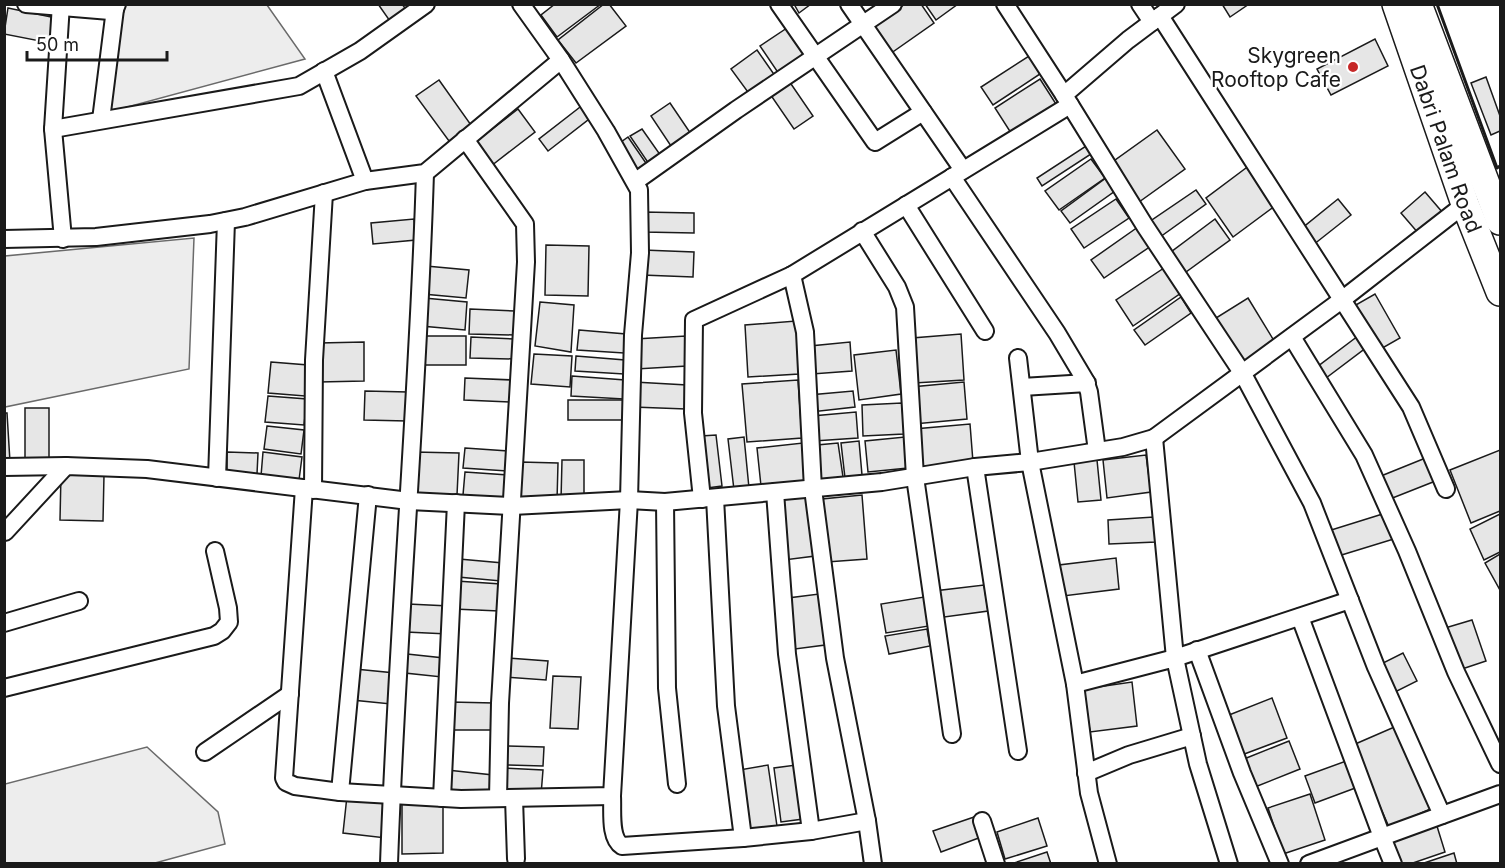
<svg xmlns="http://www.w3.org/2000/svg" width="1505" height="868" viewBox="0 0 1505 868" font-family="Inter,sans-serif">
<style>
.built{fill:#ededed;stroke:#6a6a6a;stroke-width:1.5}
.building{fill:#e6e6e6;stroke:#1a1a1a;stroke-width:1.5}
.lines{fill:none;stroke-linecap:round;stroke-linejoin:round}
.street-casing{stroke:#1a1a1a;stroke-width:20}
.primary-casing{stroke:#1a1a1a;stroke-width:30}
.street{stroke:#fff;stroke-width:16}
.primary{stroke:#fff;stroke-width:27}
.wall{stroke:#1a1a1a;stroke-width:3}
.poi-dot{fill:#c62828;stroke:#fff;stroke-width:2}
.labels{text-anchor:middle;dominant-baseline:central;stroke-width:4.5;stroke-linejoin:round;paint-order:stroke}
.poi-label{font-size:21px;fill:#1a1a1a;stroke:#fff;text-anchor:end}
.street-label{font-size:21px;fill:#1a1a1a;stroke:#fff}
</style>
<rect width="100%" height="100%" fill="#fff"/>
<g class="built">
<path d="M121 5H267L305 59 109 112Z"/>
<path d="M194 238 189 369 5 407V256Z"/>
<path d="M147 747 218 812 225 844 155 863H5V784Z"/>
</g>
<g class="building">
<path d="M378 4H402L408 12 392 24Z"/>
<path d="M555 4H601L557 37 541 15Z"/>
<path d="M604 4H609L626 26 576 63 558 40Z"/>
<path d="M794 4H811L799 13Z"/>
<path d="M905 4H921L934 23 887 56 869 30Z"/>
<path d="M925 4H958L936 20Z"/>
<path d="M1222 4H1249L1230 17Z"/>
<path d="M8 8 56 18 50 43 4 34Z"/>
<path d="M787 28 805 56 779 74 760 46Z"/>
<path d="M1375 39 1388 66 1331 95 1317 69Z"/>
<path d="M757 50 778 80 753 99 731 69Z"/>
<path d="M1029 56 1040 74 993 105 981 87Z"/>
<path d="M1486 77 1500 116V131L1491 135 1471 83Z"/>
<path d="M1040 79 1056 104 1011 133 995 108Z"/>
<path d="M439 80 471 125 449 141 416 96Z"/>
<path d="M789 81 813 116 794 129 770 94Z"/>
<path d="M670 103 691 134 671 146 651 116Z"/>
<path d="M584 104 593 116 548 151 539 139Z"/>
<path d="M518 109 535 132 491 166 474 143Z"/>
<path d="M642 129 661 156 649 164 630 136Z"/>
<path d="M1157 130 1185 169 1139 202 1111 163Z"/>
<path d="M628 137 648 166 637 174 617 145Z"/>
<path d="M1086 146 1091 154 1042 186 1037 178Z"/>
<path d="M1091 159 1105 178 1059 210 1045 191Z"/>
<path d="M1250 165 1279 203 1233 237 1206 198Z"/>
<path d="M1106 178 1115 191 1070 223 1061 211Z"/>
<path d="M1196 190 1206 204 1160 237 1149 222Z"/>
<path d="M1425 192 1443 213 1419 234 1401 213Z"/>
<path d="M1116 199 1129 218 1084 248 1071 229Z"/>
<path d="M1338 199 1351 215 1313 245 1301 229Z"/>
<path d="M643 212 694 213V233L643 232Z"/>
<path d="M414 219 416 240 373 244 371 223Z"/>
<path d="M1215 219 1230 240 1186 272 1171 252Z"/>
<path d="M1138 227 1151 246 1104 278 1091 260Z"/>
<path d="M546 245 589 246 588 296 545 295Z"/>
<path d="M643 250 694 252 693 277 642 275Z"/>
<path d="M426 266 469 270 466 298 423 294Z"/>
<path d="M1164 268 1181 293 1133 326 1116 300Z"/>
<path d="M1375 294 1400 338 1379 350 1354 306Z"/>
<path d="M1181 297 1191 313 1145 345 1134 330Z"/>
<path d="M424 298 467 302 465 330 421 326Z"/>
<path d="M1248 298 1276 344 1245 364 1216 318Z"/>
<path d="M540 302 574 305 571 352 535 346Z"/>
<path d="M470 309 515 311 514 335 469 334Z"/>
<path d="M796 321 799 374 748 377 745 325Z"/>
<path d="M579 330 626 334 624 353 577 350Z"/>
<path d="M961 334 964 380 914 383 912 338Z"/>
<rect x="420" y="336" width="46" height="29"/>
<path d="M686 336 687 366 636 369 635 339Z"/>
<path d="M1358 336 1367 347 1326 378 1317 367Z"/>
<path d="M471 337 515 339V359L470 358Z"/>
<path d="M364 342V381L319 382V343Z"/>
<path d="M850 342 852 371 812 374 810 346Z"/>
<path d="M896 350 901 394 859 400 854 355Z"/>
<path d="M534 354 572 356 570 387 531 384Z"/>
<path d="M576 356 625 360 624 374 575 371Z"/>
<path d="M271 362 308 365 305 396 268 393Z"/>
<path d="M572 376 625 380 624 399 571 396Z"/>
<path d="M465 378 513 380 512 402 464 400Z"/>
<path d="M798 380 802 438 747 442 742 384Z"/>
<path d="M634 382 687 385 686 409 633 407Z"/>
<path d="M964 382 967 419 914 424 911 387Z"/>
<path d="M365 391 408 392 407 421 364 420Z"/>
<path d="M853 391 855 407 811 412 809 395Z"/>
<path d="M268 396 307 399 304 425 265 422Z"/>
<rect x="568" y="400" width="57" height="20"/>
<path d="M902 403 904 434 863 436 862 405Z"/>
<rect x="25" y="408" width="24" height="53"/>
<path d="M856 412 858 438 814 441 812 416Z"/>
<path d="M4 413H7L10 462H4Z"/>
<path d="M970 424 973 462 917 467 914 429Z"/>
<path d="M267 426 304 430 301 454 264 449Z"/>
<path d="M716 435 722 486 707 488 701 436Z"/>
<path d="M744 437 749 488 734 490 728 439Z"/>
<path d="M905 437 908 468 868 472 865 441Z"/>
<path d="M859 441 862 475 845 478 841 443Z"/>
<path d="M803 443 807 481 761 486 757 448Z"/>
<path d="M838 443 843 477 821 480 817 445Z"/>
<path d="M465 448 508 451 507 471 463 468Z"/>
<path d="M1500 450V511L1471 523 1450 470Z"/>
<path d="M227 452 258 453 257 474 227 473Z"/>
<path d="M263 452 302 457 299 480 261 476Z"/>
<path d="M414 452 459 453 457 495 413 494Z"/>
<path d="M1146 455 1151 492 1107 498 1103 460Z"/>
<path d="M1428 457 1438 480 1390 499 1381 476Z"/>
<path d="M562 460H584V500H561Z"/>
<path d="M1097 460 1101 500 1078 502 1074 462Z"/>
<path d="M520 462 558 463 557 501 519 499Z"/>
<path d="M465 472 508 475 506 498 463 495Z"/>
<path d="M61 474 104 475 103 521 60 520Z"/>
<path d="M809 495 815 556 784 560 777 498Z"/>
<path d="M862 495 867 559 827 562 822 499Z"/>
<path d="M1389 512 1397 538 1335 557 1328 531Z"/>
<path d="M1500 514V552L1484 560 1470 529Z"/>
<path d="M1154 517 1156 542 1109 544 1108 520Z"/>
<path d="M1500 554V590L1485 563Z"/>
<path d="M1116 558 1119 589 1063 596 1059 565Z"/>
<path d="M459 559 503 563 501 581 458 577Z"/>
<path d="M456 581 501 584 499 611 454 609Z"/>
<path d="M984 585 988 611 937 618 934 591Z"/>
<path d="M819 594 825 645 795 649 788 598Z"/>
<path d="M924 597 929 626 886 633 881 604Z"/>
<path d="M408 604 449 606 448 634 406 632Z"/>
<path d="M1472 620 1486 661 1459 670 1445 628Z"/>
<path d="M927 629 930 646 889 654 885 636Z"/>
<path d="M1403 653 1417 681 1393 693 1379 665Z"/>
<path d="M407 654 444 658 442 677 405 673Z"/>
<path d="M507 658 548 661 546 680 506 677Z"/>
<path d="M355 669 395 673 391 704 352 700Z"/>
<path d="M553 676 581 677 578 729 550 728Z"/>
<path d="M1132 682 1137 726 1090 732 1084 689Z"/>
<path d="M1272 698 1287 738 1239 756 1224 717Z"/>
<path d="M450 702 494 703V730H449Z"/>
<path d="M1399 725 1435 807 1389 827 1353 745Z"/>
<path d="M1289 741 1300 769 1255 787 1244 759Z"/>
<path d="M507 746 544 747 543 766 506 765Z"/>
<path d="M1349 760 1358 787 1315 803 1305 776Z"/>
<path d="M768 765 777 826 748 830 739 770Z"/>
<path d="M796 765 803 819 781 822 774 768Z"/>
<path d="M504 768 543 770 541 795 502 792Z"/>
<path d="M447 770 493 775 491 793 445 789Z"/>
<path d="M1310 794 1325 840 1283 854 1268 808Z"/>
<path d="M347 796 390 800 386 838 343 833Z"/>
<path d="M402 801H443V853L402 854Z"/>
<path d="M977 816 984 836 941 852 933 831Z"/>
<path d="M1038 818 1047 846 1005 859 997 832Z"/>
<path d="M1436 823 1445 852 1410 864H1399L1391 838Z"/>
<path d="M1047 852 1051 864H1011Z"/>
<path d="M1454 853 1457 864H1421Z"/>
</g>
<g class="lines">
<g class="street-casing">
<g id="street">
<path d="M26 4 110 11 115 9 117 4"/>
<path d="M61 4 53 129 63 239"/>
<path d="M779 4 875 142 923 112"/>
<path d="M849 4 963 170"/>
<path d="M1005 4 1064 95 1145 226 1243 374 1312 503 1376 667 1442 815"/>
<path d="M1140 4 1152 22"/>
<path d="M1160 16 1411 407 1446 489"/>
<path d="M324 71 365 181"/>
<path d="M1064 95 1128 40 1176 4"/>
<path d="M101 120 115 9"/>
<path d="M53 129 299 86 360 51 426 4"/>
<path d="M465 139 525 224 526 262 500 703 498 798"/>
<path d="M952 177 1057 333 1085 380 1089 392 1097 451"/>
<path d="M636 181 736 110 893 4"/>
<path d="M906 205 985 331"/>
<path d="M862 231 897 287 905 307 915 477 952 734"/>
<path d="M4 239 96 237 210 224 245 217 365 181 425 173 561 60"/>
<path d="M1292 337 1364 455 1407 551 1456 672 1500 764"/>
<path d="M1018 358 1030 462 1075 684 1089 793 1108 864"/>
<path d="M1022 387 1087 383"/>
<path d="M1154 438 1175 658 1350 600"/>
<path d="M4 467 66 466 147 469 409 501 512 506 629 500 665 502 882 482 975 467 1030 462 1123 447 1154 438 1343 299 1465 204"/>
<path d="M975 467 1018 751"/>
<path d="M217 478 226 221"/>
<path d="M304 488 284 778 286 782 295 786 340 792 461 799 612 796 629 500 633 335 640 253 639 190 606 131 561 60 521 4"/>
<path d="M313 490 314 360 324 193"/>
<path d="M775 492 787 654 811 831"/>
<path d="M715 498 726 706 743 838"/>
<path d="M702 499 693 413 694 320 792 275 1070 105"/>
<path d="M665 502 667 688 677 784"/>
<path d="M5 532 66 466"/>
<path d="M1300 617 1382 837 1309 864"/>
<path d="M4 623 79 601"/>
<path d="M1197 650 1242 773 1280 864"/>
<path d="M1075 684 1175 658 1198 764 1229 864"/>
<path d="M4 688 214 636 222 631 229 622 228 608 215 551"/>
<path d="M205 752 290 694"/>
<path d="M1086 773 1129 755 1192 736"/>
<path d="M340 792 368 495"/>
<path d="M612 796C613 810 609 838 622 846L743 838 811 831 867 821 835 658 813 489 805 332 792 275"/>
<path d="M442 798 456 503"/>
<path d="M514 798 516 859"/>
<path d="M867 821 873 864"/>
<path d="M982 821 996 864"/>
<path d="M389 864C397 633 418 403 425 173"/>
<path d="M1393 864 1382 837 1500 794"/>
</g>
</g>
<g class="primary-casing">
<g id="primary">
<path id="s1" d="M1396 4 1465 204 1500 292"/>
<path d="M1418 4 1500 221"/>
</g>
</g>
<use href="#street" class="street"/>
<use href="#primary" class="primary"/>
<path class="wall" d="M1437 4 1497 168 1500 166"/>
</g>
<circle class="poi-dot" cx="1353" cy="67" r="6"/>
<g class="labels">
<g class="poi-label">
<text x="1341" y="55">Skygreen<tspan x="1341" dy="24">Rooftop Cafe</tspan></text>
</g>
<g class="street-label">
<text stroke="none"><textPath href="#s1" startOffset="153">Dabri Palam Road</textPath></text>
</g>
</g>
<rect width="1505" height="868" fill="none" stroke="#1a1a1a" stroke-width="12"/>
<path d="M27 51v9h140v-9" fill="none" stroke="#1a1a1a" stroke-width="3"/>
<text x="36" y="51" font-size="18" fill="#1a1a1a" stroke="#ffffff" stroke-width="4.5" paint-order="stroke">50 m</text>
</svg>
